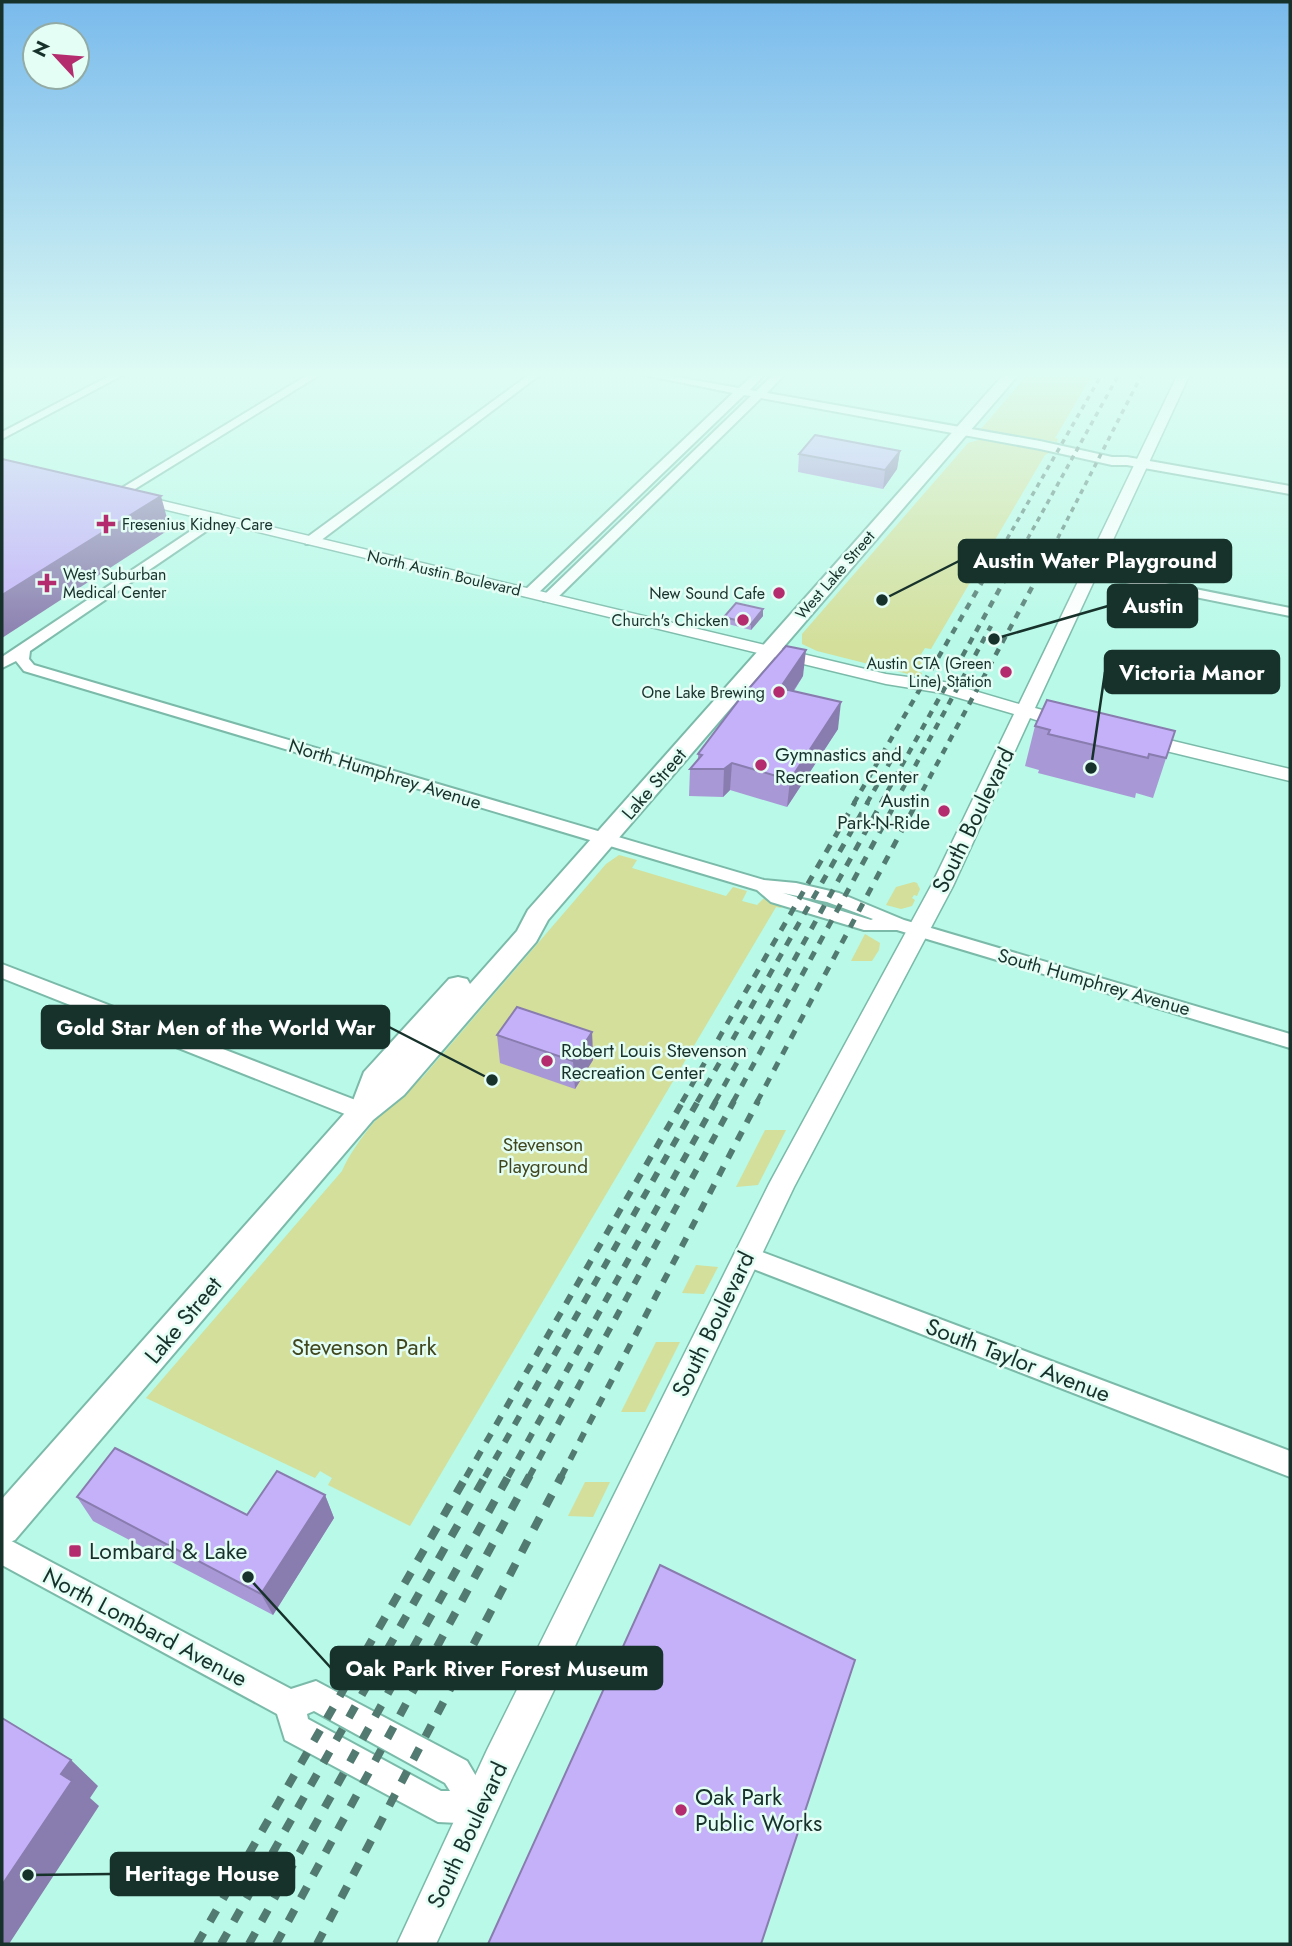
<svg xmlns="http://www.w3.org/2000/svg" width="1292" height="1946" viewBox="0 0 1292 1946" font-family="Jost,sans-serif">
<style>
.green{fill:#d3df9a}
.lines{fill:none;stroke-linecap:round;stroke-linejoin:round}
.minor-casing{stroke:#7bbaa9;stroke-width:4}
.tertiary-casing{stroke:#7bbaa9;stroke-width:3}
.secondary-casing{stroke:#7bbaa9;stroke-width:4}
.minor{fill:#fff;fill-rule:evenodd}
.tertiary{fill:#fff;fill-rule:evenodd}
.secondary{fill:#fff;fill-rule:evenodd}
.rail-far4{stroke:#527a70;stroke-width:3.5;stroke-dasharray:5 5;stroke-linecap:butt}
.rail-far3{stroke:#527a70;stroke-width:4.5;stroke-dasharray:7 7;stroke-linecap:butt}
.rail-far2{stroke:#527a70;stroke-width:5;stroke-dasharray:9 9;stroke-linecap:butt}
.rail-far1{stroke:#527a70;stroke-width:6;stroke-dasharray:10 10;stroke-linecap:butt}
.rail{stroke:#527a70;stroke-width:8;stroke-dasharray:13 13;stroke-linecap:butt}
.wall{fill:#a998d6}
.shaded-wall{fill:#897cae}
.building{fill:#c4b1f9;stroke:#897cae;stroke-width:2}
.poi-dot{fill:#b42c6e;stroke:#e4fdf5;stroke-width:2.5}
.labels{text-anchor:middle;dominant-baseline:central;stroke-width:5;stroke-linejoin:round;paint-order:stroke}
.far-poi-label{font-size:16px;fill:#17312b;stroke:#e4fdf5;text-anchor:end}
.far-street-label{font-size:16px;fill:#17312b;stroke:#e4fdf5}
.poi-label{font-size:19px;fill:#17312b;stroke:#e4fdf5;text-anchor:start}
.street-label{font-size:19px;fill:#17312b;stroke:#e4fdf5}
.park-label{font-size:19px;fill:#41471d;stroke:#e4fdf5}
.near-street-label{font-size:23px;fill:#17312b;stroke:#e4fdf5}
.near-park-label{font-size:23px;fill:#41471d;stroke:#e4fdf5}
.near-poi-label{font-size:23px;fill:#17312b;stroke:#e4fdf5;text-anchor:start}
.leader{fill:none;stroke:#17312b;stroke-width:2.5}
.callout-dot{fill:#17312b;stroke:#e4fdf5;stroke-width:2.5}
.callout{fill:#17312b;stroke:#17312b;stroke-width:2.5}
.callout-label{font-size:21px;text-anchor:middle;font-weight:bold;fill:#fff}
</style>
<rect width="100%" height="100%" fill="#b8f9e7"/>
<g class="green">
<path d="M1028 374H1093L1055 438 1058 439 1057 442 981 429Z"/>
<path d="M982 439 1051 452 1045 455 1039 465 931 649 925 648 918 659 923 661 917 671 922 673 920 677 817 651 802 644V634L962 450 968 443Z"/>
<path d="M619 855 637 860 632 868 726 896 733 887 747 891 742 901 757 905 765 897 784 903 781 908 776 907 410 1526 328 1485 332 1478 320 1471 315 1478 146 1398 342 1171C353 1144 396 1091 422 1078L606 864Z"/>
<path d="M914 882 917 883 920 889 917 896 914 895 912 898 915 900 912 906 901 909 886 905 896 887Z"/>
<path d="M865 934 880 943 879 950 872 961H851Z"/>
<path d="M765 1130H786L758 1185 736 1187Z"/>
<path d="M696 1265 718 1267 704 1294 682 1293Z"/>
<path d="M656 1342H680L645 1412H621Z"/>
<path d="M585 1482H610L593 1517 568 1516Z"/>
</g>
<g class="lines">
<g class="minor-casing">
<g id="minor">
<path d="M113 374H125L2 439V432Z"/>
<path d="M309 374H321L122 497 118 498 112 494Z"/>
<path d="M530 374H541L316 544H306V538Z"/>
<path d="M639 374H660L739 388 754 374H765L750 390 756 391 774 374H785L767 393 1040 441 1112 457H1127L1290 486V494L1127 465H1112L1040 449 761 398 554 601H544V595L751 396 744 395 535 596H525V590L733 393Z"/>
<path d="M216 514 221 515V521L30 651 29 659 34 665 764 880 796 883 839 893 904 920 1290 1034V1048L897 930H864L771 902 757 890 24 671 16 661 2 668V657ZM783 893 827 902 873 919 871 920Z"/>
<path d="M1091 568 1290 608V616L1086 575 1084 572Z"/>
<path d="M2 964 371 1106 374 1112 371 1118 363 1120 355 1118 2 978Z"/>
<path d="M746 1246 1290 1451V1477L738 1263 734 1256 738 1249Z"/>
<path d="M2 1536 291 1689 316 1681 467 1761 495 1808 490 1819 479 1824 438 1822 285 1740 277 1714 2 1565ZM314 1711 445 1783 450 1791H441L308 1719 307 1714Z"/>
</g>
</g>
<g class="tertiary-casing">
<g id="tertiary">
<path d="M1178 374H1190L1035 708 1046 711 1048 715 1039 721 1030 718 953 886 794 1187 513 1776 436 1944H397L487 1750 769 1184 931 886 1014 714 942 693 886 684 134 502 127 498 134 494 886 674 944 682 1019 704Z"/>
<path d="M1140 733 1290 769V781L1133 743 1131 739 1133 735Z"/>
</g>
</g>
<g class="secondary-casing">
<path id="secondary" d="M1004 374H1019L548 920 536 942 404 1095 373 1120 15 1540 2 1545V1499L351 1106 364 1072 449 979 458 977 467 979 470 984 517 931 528 910Z"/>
</g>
<use href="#minor" class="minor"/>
<use href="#tertiary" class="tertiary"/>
<use href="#secondary" class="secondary"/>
<g class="rail-far4">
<path d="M992 565 1102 374"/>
<path d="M1013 565 1119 374"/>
<path d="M1044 565 1142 374"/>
</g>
<g class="rail-far3">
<path d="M854 803 993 563"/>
<path d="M867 803 898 748"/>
<path d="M881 803 1014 563"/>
<path d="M895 803 991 626"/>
<path d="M916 803 1045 563"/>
</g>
<g class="rail-far2">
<path d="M682 1102 855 802"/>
<path d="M697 1102 868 802"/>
<path d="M715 1102 882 802"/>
<path d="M733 1102 896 802"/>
<path d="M757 1102 917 802"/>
</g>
<g class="rail-far1">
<path d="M466 1477 683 1101"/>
<path d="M485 1477 698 1101"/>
<path d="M508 1477 716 1101"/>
<path d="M529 1477 734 1101"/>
<path d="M561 1477 758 1101"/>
</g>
<g class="rail">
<path d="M197 1944 467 1475"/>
<path d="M221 1944 486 1475"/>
<path d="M249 1944 509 1475"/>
<path d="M276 1944 530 1475"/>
<path d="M317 1944 562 1475"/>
</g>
</g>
<g class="wall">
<path d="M1268 374H1290V377Z"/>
<path d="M900 451 897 469 883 489 798 472 799 454Z"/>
<path d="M763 616 751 630 724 623V617Z"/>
<path d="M803 676 794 691 838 729 787 807 730 790 723 797 689 796 690 769 698 760V754Z"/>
<path d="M1035 726 1175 731 1153 798 1136 793 1135 798 1038 773 1039 770 1025 766Z"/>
<path d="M592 1032 593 1060 575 1089 500 1063 497 1035Z"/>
<path d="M325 1495 334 1518 273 1615 93 1521 77 1497 247 1515Z"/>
</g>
<g class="shaded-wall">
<path d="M900 451 897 469 883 489 885 470Z"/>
<path d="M161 496 170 529 2 638V595Z"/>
<path d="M763 609V616L751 630V624Z"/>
<path d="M806 650 803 676 778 714 780 688Z"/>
<path d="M841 702 838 729 787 807 790 780Z"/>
<path d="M732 763 730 790 723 797 724 769Z"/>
<path d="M592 1032 593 1060 575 1089 573 1061Z"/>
<path d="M325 1495 334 1518 273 1615 261 1594Z"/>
<path d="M71 1760 98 1786 90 1798 99 1806 9 1944H2V1885L61 1774Z"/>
</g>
<g class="building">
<path d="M815 435 900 451 885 470 799 454Z"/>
<path d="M2 459 161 496 2 595Z"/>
<path d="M736 603 763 609 751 624 724 617Z"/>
<path d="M786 646 806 650 780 688 841 702 790 780 732 763 724 769H690L702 755 698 754 739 700Z"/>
<path d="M1047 700 1175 731 1166 758 1149 754 1148 758 1048 734 1050 730 1035 726Z"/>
<path d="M517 1007 592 1032 573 1061 497 1035Z"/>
<path d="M115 1448 247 1515 277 1471 325 1495 261 1594 77 1497Z"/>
<path d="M660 1565 855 1660 761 1944H488Z"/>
<path d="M2 1718 71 1760 61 1774 72 1781 2 1885Z"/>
</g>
<linearGradient id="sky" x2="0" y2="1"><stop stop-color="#79baec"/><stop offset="0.58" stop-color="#dffcf4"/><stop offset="1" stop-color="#dffcf4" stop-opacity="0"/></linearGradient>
<rect width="1292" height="646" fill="url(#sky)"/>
<g class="poi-dot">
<path d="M102.5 513.5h7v7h7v7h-7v7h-7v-7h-7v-7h7z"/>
<path d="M43.5 572.5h7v7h7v7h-7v7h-7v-7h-7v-7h7z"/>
<circle cx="779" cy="593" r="7"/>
<circle cx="743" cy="620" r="7"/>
<circle cx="1006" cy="672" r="7"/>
<circle cx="779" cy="692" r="7"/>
<circle cx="761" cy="765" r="7"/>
<circle cx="944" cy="811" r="7"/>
<circle cx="547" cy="1061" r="7"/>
<rect x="68" y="1544" width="14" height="14" rx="3.5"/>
<circle cx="681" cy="1810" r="7"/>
</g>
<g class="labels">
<g class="far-poi-label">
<text x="122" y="524" text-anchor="start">Fresenius Kidney Care</text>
<text x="63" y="574" text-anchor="start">West Suburban<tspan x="63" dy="18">Medical Center</tspan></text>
<text x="765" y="593">New Sound Cafe</text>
<text x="729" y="620">Church's Chicken</text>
<text x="992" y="663">Austin CTA (Green<tspan x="992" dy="18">Line) Station</tspan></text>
<text x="765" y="692">One Lake Brewing</text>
</g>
<g class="far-street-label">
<text transform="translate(444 573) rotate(13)">North Austin Boulevard</text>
<text transform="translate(835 575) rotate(-49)">West Lake Street</text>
</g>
<g class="poi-label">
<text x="775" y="754">Gymnastics and<tspan x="775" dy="22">Recreation Center</tspan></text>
<text x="930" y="800" text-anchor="end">Austin<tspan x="930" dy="22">Park-N-Ride</tspan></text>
<text x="561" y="1050">Robert Louis Stevenson<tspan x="561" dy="22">Recreation Center</tspan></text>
</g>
<g class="street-label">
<text transform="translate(385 774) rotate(17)">North Humphrey Avenue</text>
<text transform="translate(654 784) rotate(-49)">Lake Street</text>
<text transform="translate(1094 982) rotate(16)">South Humphrey Avenue</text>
</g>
<g class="park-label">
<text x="543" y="1144">Stevenson<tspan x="543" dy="22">Playground</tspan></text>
</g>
<g class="near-street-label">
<text transform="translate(973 820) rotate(-64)">South Boulevard</text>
<text transform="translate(183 1320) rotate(-50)">Lake Street</text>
<text transform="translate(713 1324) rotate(-64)">South Boulevard</text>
<text transform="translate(1018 1360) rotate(21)">South Taylor Avenue</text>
<text transform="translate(145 1627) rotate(28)">North Lombard Avenue</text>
<text transform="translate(467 1835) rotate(-65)">South Boulevard</text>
</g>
<g class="near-park-label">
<text x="364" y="1347">Stevenson Park</text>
</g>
<g class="near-poi-label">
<text x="89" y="1551">Lombard &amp; Lake</text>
<text x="695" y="1797">Oak Park<tspan x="695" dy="26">Public Works</tspan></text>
</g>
</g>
<path class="leader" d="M882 600L959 561M994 639L1108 606M1091 768L1105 672M492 1080L389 1027M248 1577L331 1668M28 1875L111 1874"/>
<g class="callout-dot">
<circle cx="882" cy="600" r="7"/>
<circle cx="994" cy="639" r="7"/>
<circle cx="1091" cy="768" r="7"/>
<circle cx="492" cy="1080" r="7"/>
<circle cx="248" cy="1577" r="7"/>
<circle cx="28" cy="1875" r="7"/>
</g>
<g class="callout">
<rect x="959" y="540" width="272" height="42" rx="7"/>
<rect x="1108" y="585" width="89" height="42" rx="7"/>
<rect x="1105" y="651" width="174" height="42" rx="7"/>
<rect x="42" y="1006" width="347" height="42" rx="7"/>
<rect x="331" y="1647" width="331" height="42" rx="7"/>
<rect x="111" y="1853" width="183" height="42" rx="7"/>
</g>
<g class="callout-label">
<text x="1095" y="568">Austin Water Playground</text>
<text x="1153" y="613">Austin</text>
<text x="1192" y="680">Victoria Manor</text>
<text x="216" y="1035">Gold Star Men of the World War</text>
<text x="497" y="1676">Oak Park River Forest Museum</text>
<text x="202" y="1881">Heritage House</text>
</g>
<rect width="1292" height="1946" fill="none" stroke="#17312b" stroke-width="7"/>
<g transform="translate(56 56) rotate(296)"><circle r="33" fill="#e4fdf5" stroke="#92aba4" stroke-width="2"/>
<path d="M0-5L12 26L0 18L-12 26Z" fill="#b42c6e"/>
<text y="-10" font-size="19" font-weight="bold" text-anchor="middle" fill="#17312b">N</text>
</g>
</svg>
